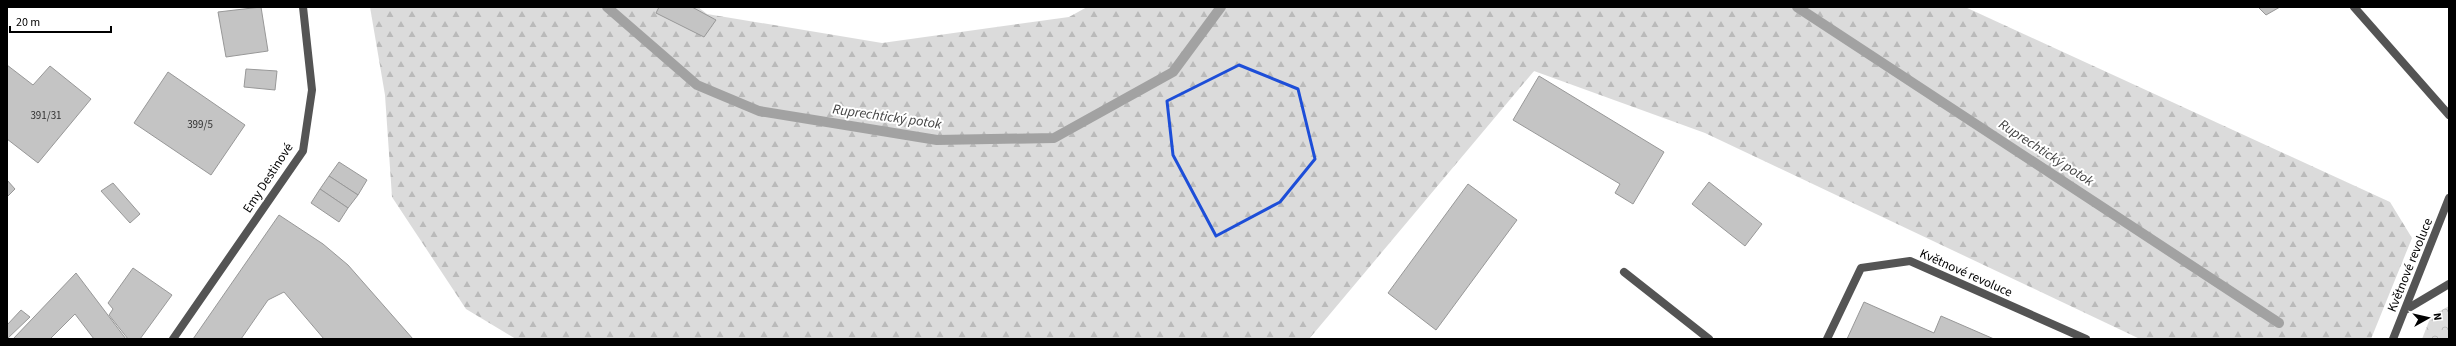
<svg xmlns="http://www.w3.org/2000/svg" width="2456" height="346" viewBox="0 0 2456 346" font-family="'Source Sans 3',sans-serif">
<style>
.forest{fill:url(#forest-firs)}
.park{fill:url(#park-crowns)}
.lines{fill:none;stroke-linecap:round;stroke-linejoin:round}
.stream{stroke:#a2a2a2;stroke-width:10}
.building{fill:#c4c4c4;stroke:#989898}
.lane{stroke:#545454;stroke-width:8}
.street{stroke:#545454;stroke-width:8}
.marked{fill:none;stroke:#1d4ed8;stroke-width:3;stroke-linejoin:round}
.labels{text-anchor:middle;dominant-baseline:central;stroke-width:4;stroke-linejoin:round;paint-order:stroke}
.number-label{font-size:11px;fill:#313131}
.street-label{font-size:13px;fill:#000;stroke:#fff}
.water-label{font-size:14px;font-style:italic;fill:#434343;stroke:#fff}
</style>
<defs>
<pattern id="forest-firs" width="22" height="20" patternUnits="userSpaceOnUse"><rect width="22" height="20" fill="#dbdbdb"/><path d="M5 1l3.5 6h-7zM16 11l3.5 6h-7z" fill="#bababa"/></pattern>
<pattern id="park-crowns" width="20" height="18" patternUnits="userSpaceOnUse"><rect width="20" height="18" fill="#dbdbdb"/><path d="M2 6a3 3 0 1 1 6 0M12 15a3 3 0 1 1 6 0" fill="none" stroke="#bababa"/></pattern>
</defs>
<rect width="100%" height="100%" fill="#fff"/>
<path class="forest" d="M370 7H698L707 14 882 43 1069 17 1087 7H1965L2390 202 2412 238 2371 339H2140L1705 133 1534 71 1309 339H516L466 309 392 197 385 95Z"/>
<path class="park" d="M2449 306V339H2422L2431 316Z"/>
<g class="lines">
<g class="stream">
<path d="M607 7 697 85 759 111 937 140 1054 138 1173 72 1221 7"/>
<path d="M1797 7 2279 323"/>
</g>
</g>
<g class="building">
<path d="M261 7 268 51 226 57 218 12Z"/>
<path d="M659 7H692L716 20 704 37 656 13Z"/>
<path d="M2258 7H2280L2266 15Z"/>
<path d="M7 65 33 85 50 66 91 99 38 163 7 139Z"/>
<path d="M246 69 277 71 275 90 244 87Z"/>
<path d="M168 72 245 125 211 175 134 123Z"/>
<path d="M1539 76 1664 152 1633 204 1615 193 1620 184 1513 120Z"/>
<path d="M339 162 367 180 358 195 329 176Z"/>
<path d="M329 176 358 195 348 208 320 189Z"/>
<path d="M7 180 15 189 7 197Z"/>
<path d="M1709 182 1762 224 1745 246 1692 204Z"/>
<path d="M113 183 140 214 130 223 101 191Z"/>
<path d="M1468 184 1517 220 1436 330 1388 293Z"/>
<path d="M320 189 348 208 339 222 311 203Z"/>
<path d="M279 215 323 244 348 265 413 339H324L284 292 268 300 241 339H193Z"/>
<path d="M133 268 172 295 140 339H128L109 315 113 309 108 303Z"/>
<path d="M76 273 126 339H94L75 314 50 339H13Z"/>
<path d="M1864 302 1934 333 1941 316 1994 339H1847Z"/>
<path d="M21 310 30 317 7 339V325Z"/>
</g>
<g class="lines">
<path class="lane" d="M1624 272 1709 339"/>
<g class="street">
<path d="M2354 7 2449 115"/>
<path d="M2407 309 2449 284"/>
<path d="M173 339 303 151 312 90 303 7"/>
<path d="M1827 339 1861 268 1910 261 2086 339"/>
<path d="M2393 339 2449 198"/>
</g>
</g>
<path class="marked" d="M1239 65 1298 89 1315 159 1280 202 1216 236 1173 155 1167 101Z"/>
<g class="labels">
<g class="number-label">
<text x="46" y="115">391/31</text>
<text x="200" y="124">399/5</text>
</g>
<g class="street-label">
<text transform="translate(268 178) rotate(-57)">Emy Destinové</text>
<text transform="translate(2410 265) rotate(-68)">Květnové revoluce</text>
<text transform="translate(1966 273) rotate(24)">Květnové revoluce</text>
</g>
<g class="water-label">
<text transform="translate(887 117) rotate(8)">Ruprechtický potok</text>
<text transform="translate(2046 153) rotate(33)">Ruprechtický potok</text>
</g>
</g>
<rect width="2456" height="346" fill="none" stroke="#000000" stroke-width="16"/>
<g transform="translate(2428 318) rotate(82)" stroke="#ffffff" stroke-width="3" paint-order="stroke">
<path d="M0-3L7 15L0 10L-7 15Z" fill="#000000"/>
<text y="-6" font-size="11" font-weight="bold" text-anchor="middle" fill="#000000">N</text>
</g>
<path d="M10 26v6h101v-6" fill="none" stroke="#000000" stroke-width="2"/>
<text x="16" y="26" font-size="12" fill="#000000" stroke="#ffffff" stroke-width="3" paint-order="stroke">20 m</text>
</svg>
